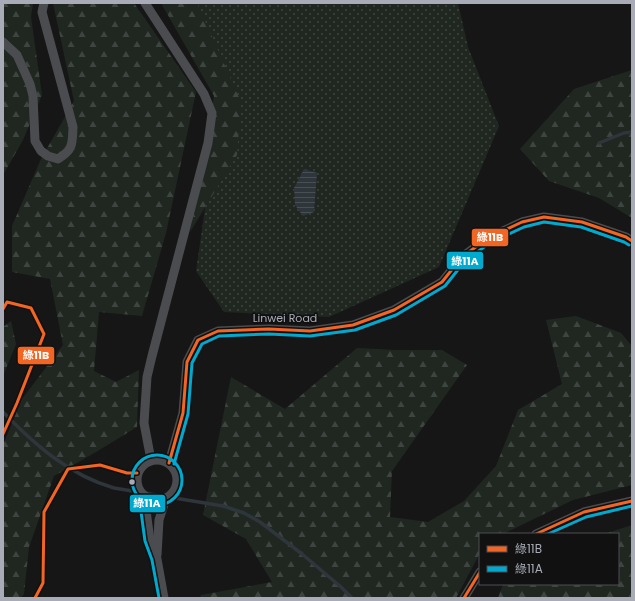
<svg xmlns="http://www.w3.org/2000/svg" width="635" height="601" viewBox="0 0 635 601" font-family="Poppins,'Noto Sans TC',sans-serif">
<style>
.grass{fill:url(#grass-dots)}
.forest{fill:url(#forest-firs)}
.water{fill:url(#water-rules)}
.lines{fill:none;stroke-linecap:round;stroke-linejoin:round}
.stream{stroke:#2e353b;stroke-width:3.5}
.street{stroke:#4b4c4f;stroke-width:9}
.bus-1-casing{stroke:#111112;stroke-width:6}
.bus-2-casing{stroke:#111112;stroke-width:6}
.bus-1{stroke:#f26522;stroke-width:3}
.bus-2{stroke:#00a9ce;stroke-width:3}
.bus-dot{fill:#a9acb6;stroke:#111112;stroke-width:1.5}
.labels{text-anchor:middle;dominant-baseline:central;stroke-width:3.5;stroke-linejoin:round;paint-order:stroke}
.street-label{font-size:11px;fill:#a9acb6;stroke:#111112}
.line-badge{stroke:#111112;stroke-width:1.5}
.badge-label{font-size:11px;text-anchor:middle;font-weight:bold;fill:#fff}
</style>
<defs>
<pattern id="grass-dots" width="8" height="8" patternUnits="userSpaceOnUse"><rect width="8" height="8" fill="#202721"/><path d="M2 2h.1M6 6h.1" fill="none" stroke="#3e443f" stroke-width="1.8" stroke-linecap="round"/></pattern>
<pattern id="forest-firs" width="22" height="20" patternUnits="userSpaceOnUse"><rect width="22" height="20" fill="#202721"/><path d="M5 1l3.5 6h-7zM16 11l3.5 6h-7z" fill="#3e443f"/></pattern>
<pattern id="water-rules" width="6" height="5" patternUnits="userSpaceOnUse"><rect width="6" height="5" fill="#2e353b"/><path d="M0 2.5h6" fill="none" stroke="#495055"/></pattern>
</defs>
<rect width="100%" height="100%" fill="#161617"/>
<path class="grass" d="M172 3H458L468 47 499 126 439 267 329 317 224 312 196 271 222 91Z"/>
<g class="forest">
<path d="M3 3H33L31 17 42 95 23 140 3 175Z"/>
<path d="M53 3H134L196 92 166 233 142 316 99 312 94 371 116 382 139 370 137 427 96 452 54 476 29 547 24 594 21 598H3V445L22 399 63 345 50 279 12 272V226L41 159 74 101Z"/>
<path d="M161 3H197L241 102 237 155 190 232 214 96Z"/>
<path d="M632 70V218L599 198 549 181 520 149 574 89Z"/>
<path d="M576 316 621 333 632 346V485L573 500 503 534H480V553L456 598H200L201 595 272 582 246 539 203 515 231 377 285 409 357 348 396 350H442L467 365 392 471 390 517 428 522 464 501 496 466 518 410 562 384 546 320Z"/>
<path d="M11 321 16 344 3 376V327Z"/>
<path d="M632 525V598H498L503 584H618V534H604Z"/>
</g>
<path class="water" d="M304 169 317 173 314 212 303 216 295 205 294 188Z"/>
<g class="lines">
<g class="stream">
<path d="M599 143 624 133 632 132"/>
<path d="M3 412C35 445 69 475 114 488L223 506 244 513 260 522 302 554 341 587 352 598"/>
</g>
<g class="street">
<path d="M145 3 204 94 212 113 208 143 152 356 147 377 144 423 151 460"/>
<path d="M3 42 17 55 30 84 33 96 35 141 41 151 48 156 58 159C74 149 72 144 73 127L42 12 44 3"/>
<circle cx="157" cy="480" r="20"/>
<path d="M169 463 183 413 187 362 198 340 218 331 269 329 310 331 353 325 394 310 442 282 462 257 488 238 522 222 544 217 582 222 626 237 632 241"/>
<path d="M144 496 150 540 157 559 164 598"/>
<path d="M536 534 584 512 632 501"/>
<path d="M157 555 159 520 166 498"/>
<path d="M464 598 480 572"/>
</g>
<g class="bus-1-casing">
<g id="bus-1">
<path d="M3 309 7 302 31 308 44 334 17 403 3 434"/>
<path d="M169 463 183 413 187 362 198 340 218 331 269 329 310 331 353 325 394 310 442 282 462 257 488 238 522 222 544 217 582 222 626 237 632 241"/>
<path d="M536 534 584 512 632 501"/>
<path d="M35 598 43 583 44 512 68 469 100 465 127 473H137"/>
<path d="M464 598 480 572"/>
</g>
</g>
<g class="bus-2-casing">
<g id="bus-2">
<circle cx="157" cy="480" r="25"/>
<path d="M174 464 188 414 192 363 202 344 219 336 269 334 310 336 355 330 396 315 445 286 465 261 491 242 524 227 544 222 581 227 624 242 629 245"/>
<path d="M139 497 145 541 152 560 159 598"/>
<path d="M548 534 586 517 632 506"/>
</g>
</g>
<use href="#bus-1" class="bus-1"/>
<use href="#bus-2" class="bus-2"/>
</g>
<circle class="bus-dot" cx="132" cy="482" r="3.5"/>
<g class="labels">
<g class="street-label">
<text x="285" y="318">Linwei Road</text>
</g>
</g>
<g class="line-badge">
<rect x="471" y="228" width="38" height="19" rx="4" fill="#f26522"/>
<rect x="446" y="251" width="38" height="19" rx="4" fill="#00a9ce"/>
<rect x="17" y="346" width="38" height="19" rx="4" fill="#f26522"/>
<rect x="129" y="494" width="37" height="19" rx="4" fill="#00a9ce"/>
</g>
<g class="badge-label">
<text x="490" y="241">綠11B</text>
<text x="465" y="265">綠11A</text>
<text x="36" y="359">綠11B</text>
<text x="147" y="507">綠11A</text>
</g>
<rect width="635" height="601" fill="none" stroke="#a9acb6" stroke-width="8"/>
<rect x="479" y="533" width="140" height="52" fill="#111112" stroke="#4e4f54"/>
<rect x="487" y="546" width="20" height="6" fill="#f26522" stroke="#4e4f54"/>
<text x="515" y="553" font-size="12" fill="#a9acb6">綠11B</text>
<rect x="487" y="566" width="20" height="6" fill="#00a9ce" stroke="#4e4f54"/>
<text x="515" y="573" font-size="12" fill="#a9acb6">綠11A</text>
</svg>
